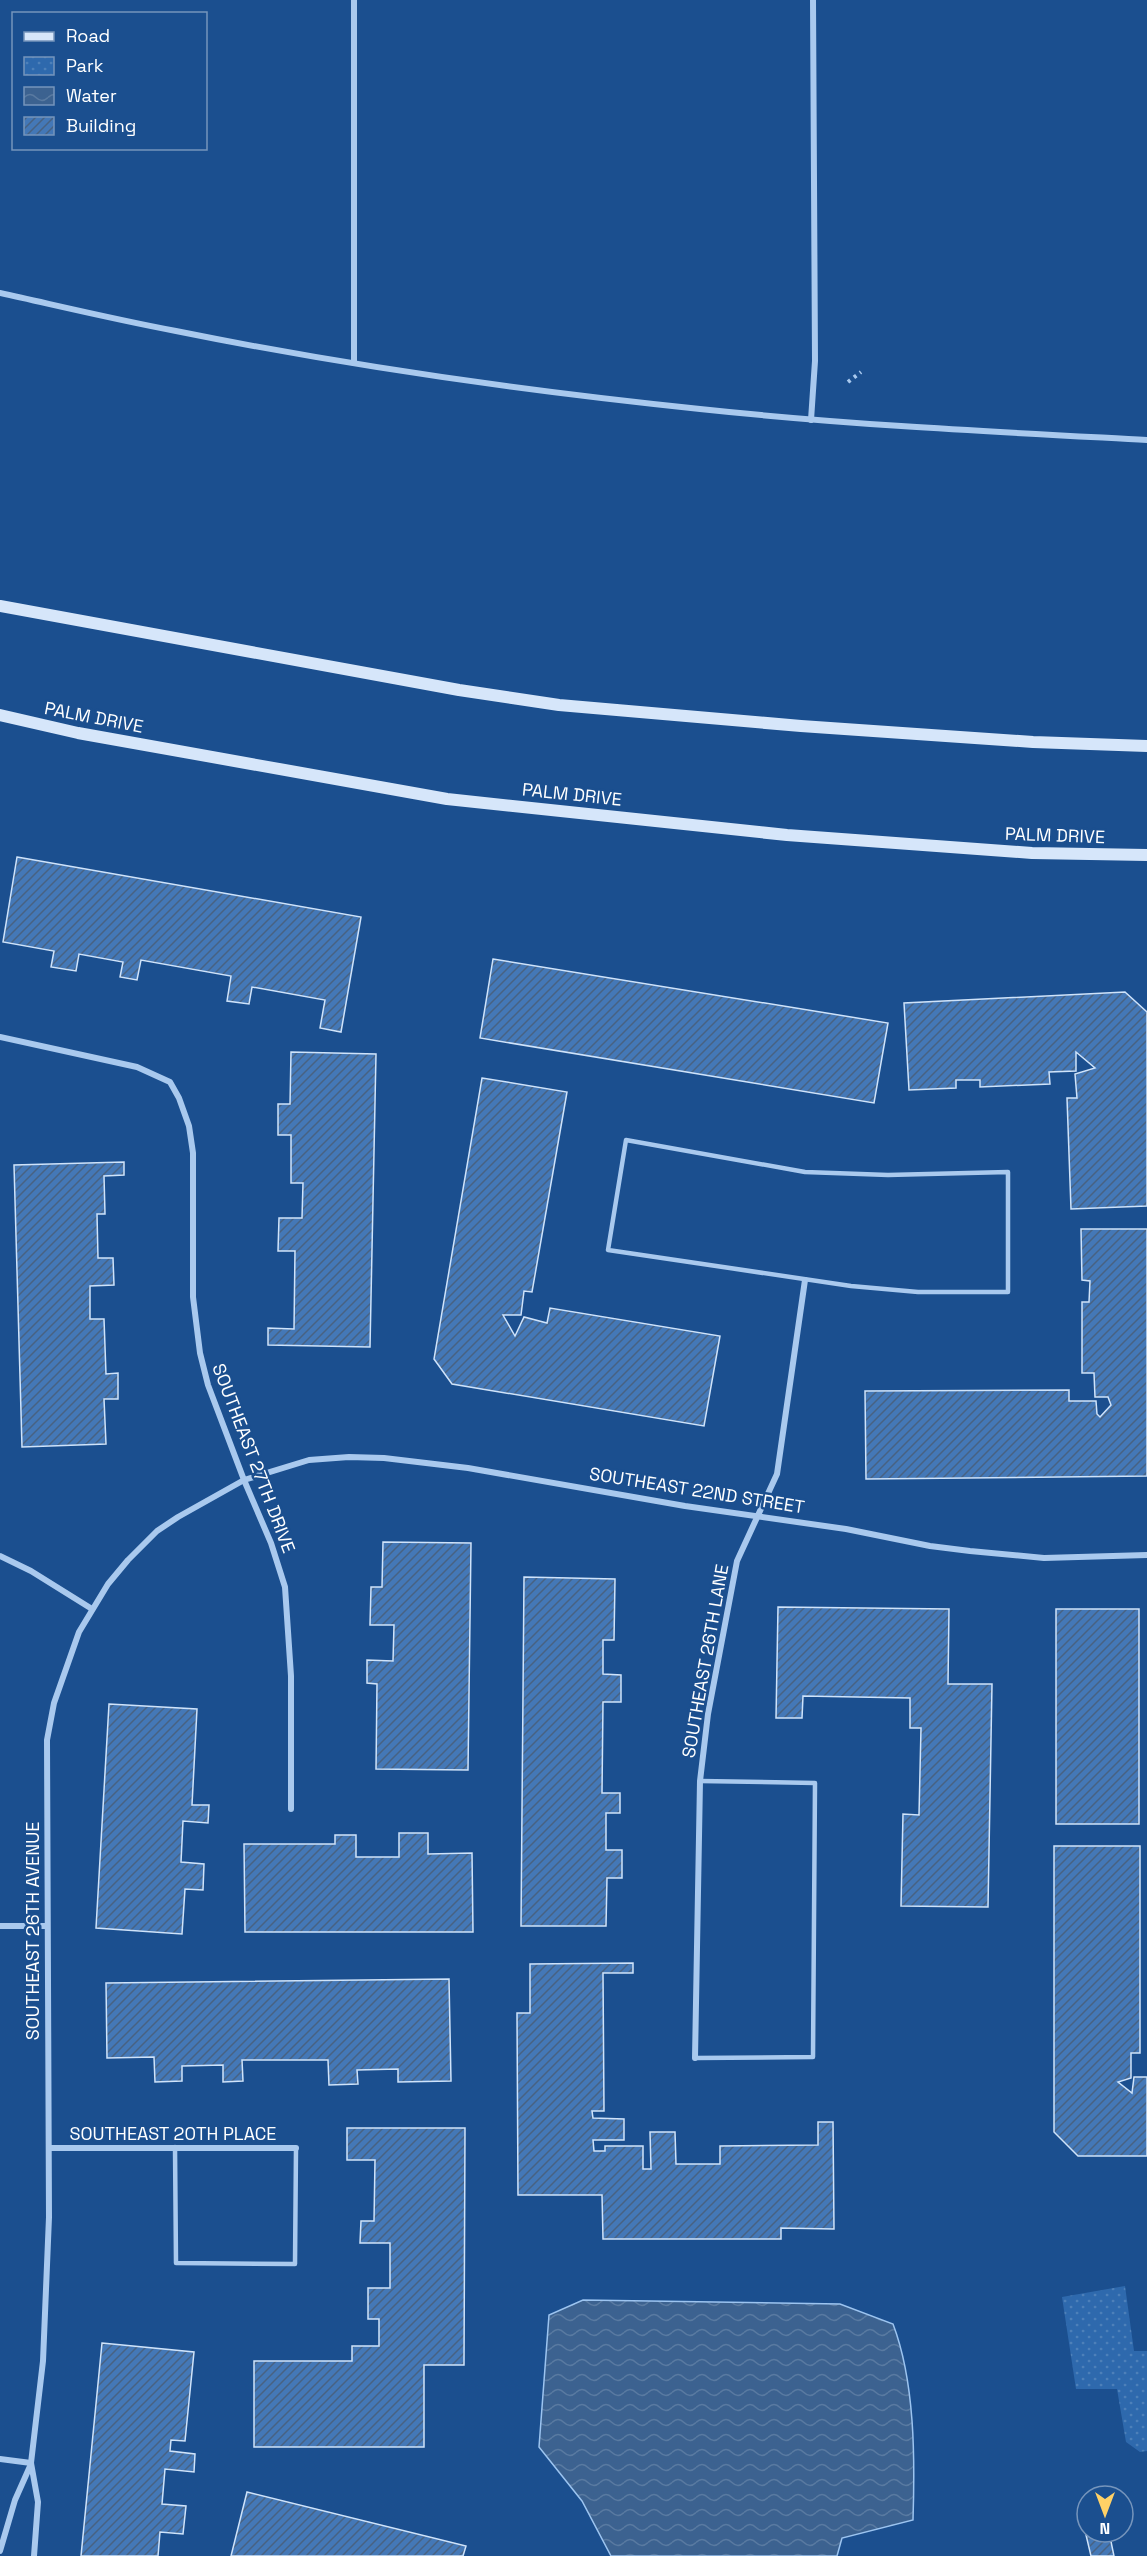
<svg xmlns="http://www.w3.org/2000/svg" width="1147" height="2556" viewBox="0 0 1147 2556" font-family="'Space Grotesk',sans-serif">
<style>
.park{fill:url(#park-dots)}
.water{fill:url(#water-waves);stroke:#9cc4f0;stroke-width:1.5}
.building{fill:url(#building-hatch);stroke:#cfe3fa;stroke-width:1.5}
.lines{fill:none;stroke-linecap:round;stroke-linejoin:round}
.path{stroke:#a9c9ee;stroke-width:4;stroke-dasharray:3 4.5;stroke-linecap:butt}
.service{stroke:#a9c9ee;stroke-width:4.5}
.minor{stroke:#a9c9ee;stroke-width:6}
.secondary{stroke:#d6e6fa;stroke-width:12}
.labels{text-anchor:middle;dominant-baseline:central;stroke-width:5;stroke-linejoin:round;paint-order:stroke}
.street-label{font-size:18px;fill:#fff;stroke:#1b4f8f}
</style>
<defs>
<pattern id="park-dots" width="8" height="8" patternUnits="userSpaceOnUse" patternTransform="scale(1.5)"><rect width="8" height="8" fill="#2e69ad"/><path d="M2 2h.1M6 6h.1" fill="none" stroke="#4d80b9" stroke-width="1.8" stroke-linecap="round"/></pattern>
<pattern id="water-waves" width="16" height="10" patternUnits="userSpaceOnUse" patternTransform="scale(1.5)"><rect width="16" height="10" fill="#3c6290"/><path d="M0 5q4-4 8 0t8 0" fill="none" stroke="#597aa1"/></pattern>
<pattern id="building-hatch" width="6" height="6" patternUnits="userSpaceOnUse" patternTransform="scale(1.5)"><rect width="6" height="6" fill="#4478b7"/><path d="M-1 1l2-2M0 6l6-6M5 7l2-2" fill="none" stroke="#486282"/></pattern>
</defs>
<rect width="100%" height="100%" fill="#1b4f8f"/>
<path class="park" d="M1125 2286 1134 2351H1147V2451L1140 2452 1126 2442 1117 2389H1076L1062 2297Z"/>
<path class="water" d="M583 2300 840 2304 893 2324C915 2382 915 2458 913 2520L842 2538 837 2556H611L582 2501 539 2447 549 2315Z"/>
<g class="building">
<path d="M17 857 361 917 341 1032 320 1028 325 1000 252 987 249 1004 227 1001 231 976 141 960 137 980 120 977 123 962 79 954 76 971 51 967 54 951 3 942Z"/>
<path d="M493 959 888 1023 874 1103 480 1038Z"/>
<path d="M1125 992 1147 1012V1206L1071 1209 1067 1098H1077L1075 1074 1095 1068 1076 1052V1071L1049 1072 1050 1084 980 1087V1080H956V1088L909 1090 904 1003Z"/>
<path d="M291 1052 376 1054 370 1347 268 1345V1328L294 1329 295 1251H278L279 1218H302L303 1183H291V1135H278V1104H290Z"/>
<path d="M482 1078 567 1092 532 1292 524 1291 521 1315H503L515 1336 524 1317 547 1323 550 1308 720 1336 704 1426 452 1384 434 1359Z"/>
<path d="M124 1162V1175L104 1176 105 1214H97L98 1258H113L114 1285 90 1286V1319H104L106 1374 118 1373V1399H104L106 1444 22 1447 14 1165Z"/>
<path d="M1081 1229H1147V1476L866 1479 865 1391 1069 1390V1401H1096L1097 1414 1100 1417 1111 1405 1108 1397H1095L1094 1373H1082V1302H1089L1090 1281 1082 1280Z"/>
<path d="M383 1542 471 1543 468 1770 376 1769 377 1684 367 1683V1660L393 1661 394 1625H370L371 1587H382Z"/>
<path d="M524 1577 615 1579 614 1640H603V1674L621 1675V1702H603L602 1793H620V1813H606V1850H622V1878H607L606 1926H521Z"/>
<path d="M778 1607 949 1609 948 1684H992L988 1907 901 1906 903 1814 919 1815 921 1728H910V1698L803 1696 802 1718H776Z"/>
<rect x="1056" y="1609" width="83" height="215"/>
<path d="M109 1704 197 1709 192 1805H209L208 1823 183 1821 181 1862 204 1864 203 1890 185 1889 182 1934 96 1928Z"/>
<path d="M399 1833H428V1854L472 1853 473 1932H245L244 1844H335V1835H356V1857H399Z"/>
<path d="M1054 1846H1140V2053H1131V2078L1118 2082 1132 2093 1134 2077H1147V2156H1078L1054 2132Z"/>
<path d="M633 1963V1973H603L604 2111H592L593 2118 624 2119V2140H593L594 2151H605V2146H643V2169H651L650 2132H675L676 2164H720V2146L818 2145V2122H833L834 2229 781 2228V2239H603L602 2195H518L517 2013H530V1964Z"/>
<path d="M449 1979 451 2081 398 2082V2069L357 2070 358 2084 329 2085 328 2060H242L243 2081 223 2082V2065L182 2066V2081L155 2082 154 2057 107 2058 106 1983Z"/>
<path d="M347 2128H465L464 2365H424V2447H254V2361H352V2346H379V2319H368V2288H390V2243H360L361 2221H374L375 2160H347Z"/>
<path d="M102 2343 194 2352 185 2441 171 2440 170 2451 195 2454 194 2472 165 2469 162 2504 186 2506 183 2534 160 2532 158 2556H81Z"/>
<path d="M247 2492 466 2546 463 2556H231Z"/>
<path d="M1087 2517V2532H1109L1114 2556H1091L1082 2518Z"/>
</g>
<g class="lines">
<path class="path" d="M848 382 861 372"/>
<g class="service">
<path d="M626 1140 805 1172 888 1175 1008 1172V1292H918L851 1286 608 1250Z"/>
<path d="M695 2058 813 2057 815 1783 700 1781"/>
<path d="M175 2147 176 2263 295 2264 296 2148"/>
</g>
<g class="minor">
<path d="M0 293C59 306 117 320 176 331 349 366 525 391 700 409 849 425 998 432 1147 440"/>
<path d="M354 363V0"/>
<path d="M811 420 815 361 813 0"/>
<path d="M0 1037 137 1067 170 1082 179 1098 189 1126 193 1153V1297L200 1353 208 1385 244 1480 271 1543 285 1587 291 1676V1809"/>
<path d="M0 1556 31 1571 92 1609"/>
<path d="M0 1926H46"/>
<path d="M695 2058 700 1781 708 1714 737 1561 777 1474 805 1280"/>
<path d="M49 2148H296"/>
<path d="M0 2459 31 2463"/>
<path d="M0 2551 15 2500 31 2464"/>
<path d="M34 2556 38 2502 31 2463 43 2361 49 2217 47 1740 54 1703 79 1632 108 1584 128 1560 157 1531 178 1517 244 1480 309 1460 349 1457 384 1458 468 1468 685 1506 846 1529 930 1546 970 1551 1044 1558 1147 1555"/>
</g>
<g class="secondary">
<path d="M0 606 459 690 559 705 801 726 1033 742 1147 746"/>
<path d="M0 715 78 733 447 799 787 835 1032 853 1147 855"/>
</g>
</g>
<g class="labels">
<g class="street-label">
<text transform="translate(94 717) rotate(11)">PALM DRIVE</text>
<text transform="translate(572 794) rotate(6)">PALM DRIVE</text>
<text transform="translate(1055 835) rotate(2)">PALM DRIVE</text>
<text transform="translate(254 1458) rotate(69)">SOUTHEAST 27TH DRIVE</text>
<text transform="translate(697 1490) rotate(9)">SOUTHEAST 22ND STREET</text>
<text transform="translate(705 1661) rotate(-80)">SOUTHEAST 26TH LANE</text>
<text transform="translate(32 1931) rotate(-90)">SOUTHEAST 26TH AVENUE</text>
<text x="173" y="2133">SOUTHEAST 20TH PLACE</text>
</g>
</g>
<rect x="12" y="12" width="195" height="138" fill="#1b4f8f" stroke="#7695bc" stroke-width="1.5"/>
<rect x="24" y="32" width="30" height="9" fill="#d6e6fa" stroke="#7695bc" stroke-width="1.5"/>
<text x="66" y="42" font-size="18" fill="#ffffff">Road</text>
<rect x="24" y="57" width="30" height="18" fill="url(#park-dots)" stroke="#7695bc" stroke-width="1.5"/>
<text x="66" y="72" font-size="18" fill="#ffffff">Park</text>
<rect x="24" y="87" width="30" height="18" fill="url(#water-waves)" stroke="#7695bc" stroke-width="1.5"/>
<text x="66" y="102" font-size="18" fill="#ffffff">Water</text>
<rect x="24" y="117" width="30" height="18" fill="url(#building-hatch)" stroke="#7695bc" stroke-width="1.5"/>
<text x="66" y="132" font-size="18" fill="#ffffff">Building</text>
<g transform="translate(1105 2514) rotate(180)"><circle r="28" fill="#1b4f8f" stroke="#7695bc" stroke-width="1.5"/>
<path d="M0-4.5L10 22L0 15L-10 22Z" fill="#ffd166"/>
<text y="-9" font-size="16" font-weight="bold" text-anchor="middle" fill="#ffffff">N</text>
</g>
</svg>
